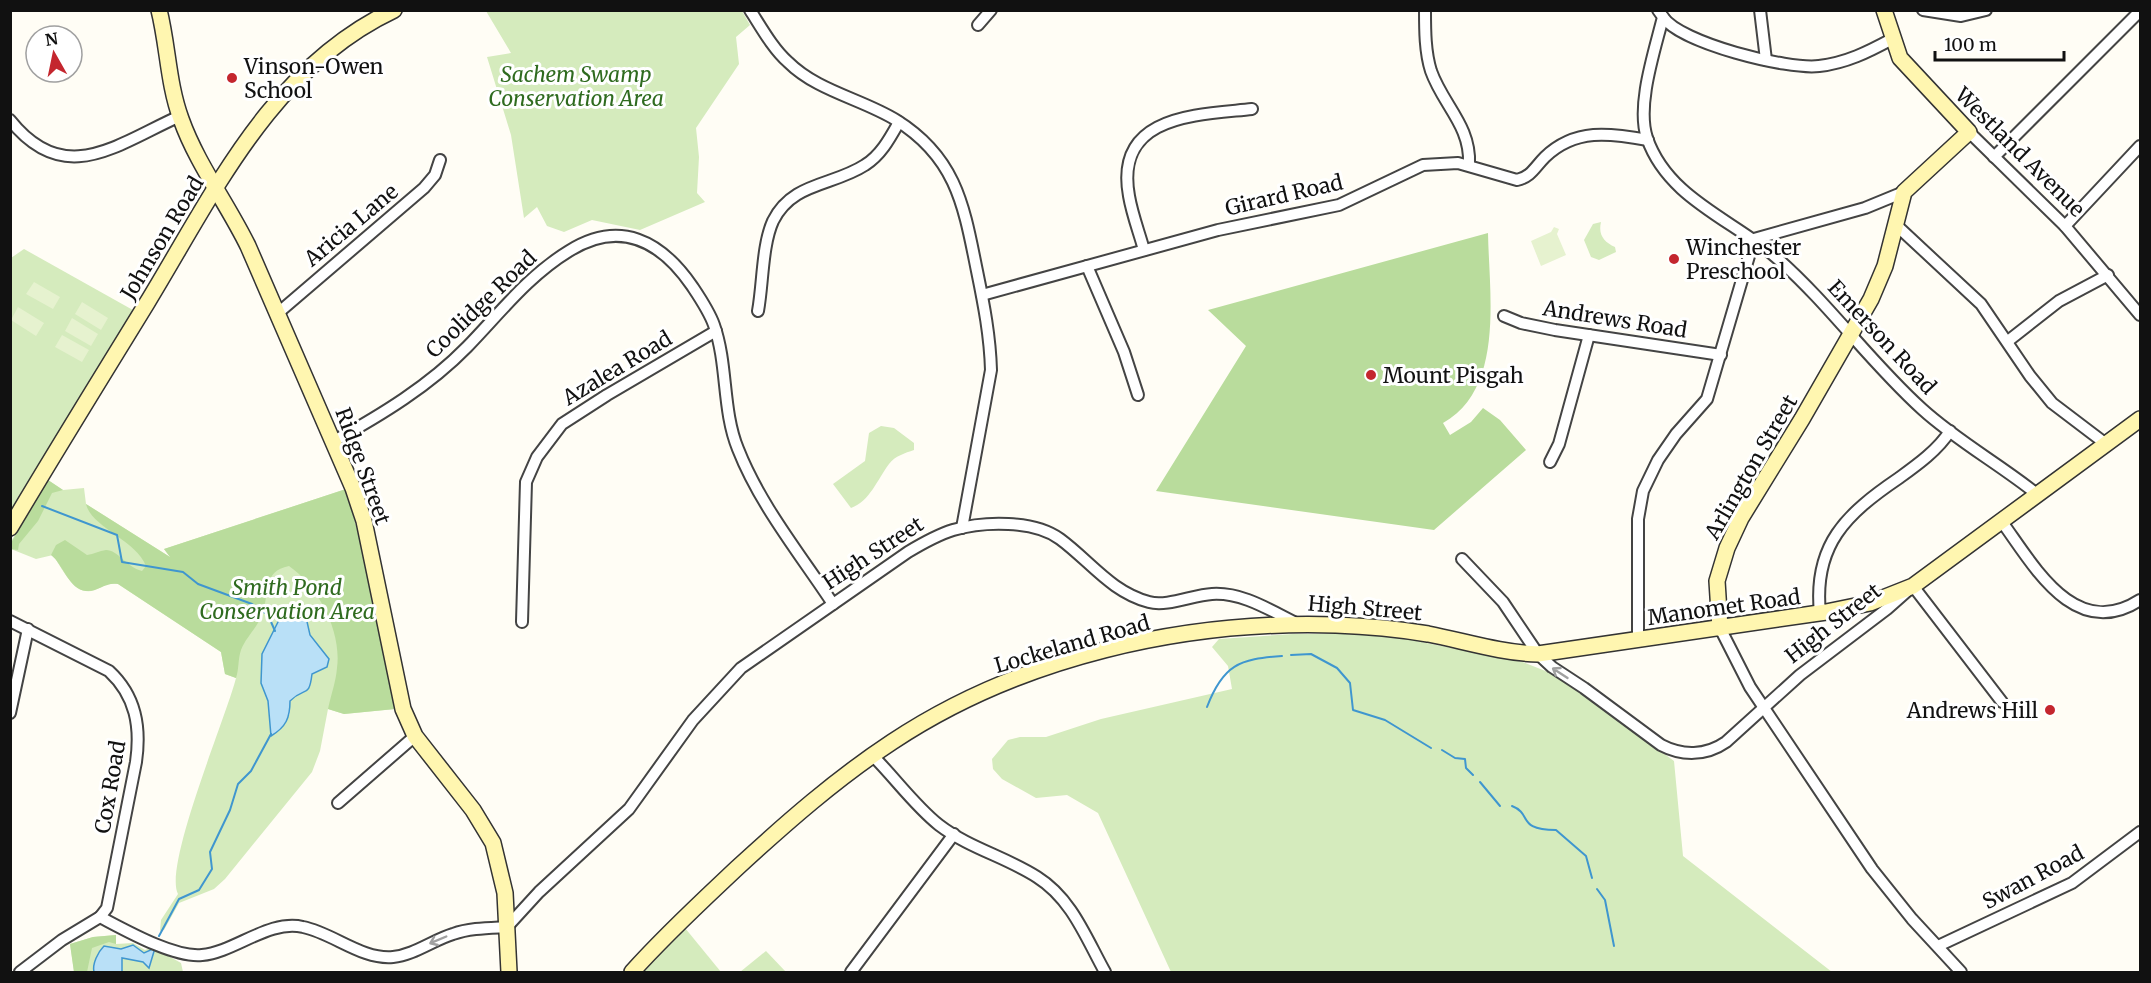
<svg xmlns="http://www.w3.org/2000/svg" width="2151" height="983" viewBox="0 0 2151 983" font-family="Merriweather,serif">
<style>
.green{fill:#d5ebbd;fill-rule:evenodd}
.forest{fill:#b9dc9c}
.pitch{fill:#e6f2cf}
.water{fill:#b9e0f7;stroke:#3f96cf;stroke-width:1.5}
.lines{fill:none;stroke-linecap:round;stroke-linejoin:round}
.stream{stroke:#3f96cf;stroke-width:2}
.street-casing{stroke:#444;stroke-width:14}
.secondary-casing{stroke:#333;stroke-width:18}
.street{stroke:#fff;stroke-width:10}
.secondary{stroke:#fff6b0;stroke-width:15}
.oneway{stroke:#a0a0a0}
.poi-dot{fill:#c4262e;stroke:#fff;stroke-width:2}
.labels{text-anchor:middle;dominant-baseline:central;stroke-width:6;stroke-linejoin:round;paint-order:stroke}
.poi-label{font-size:21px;fill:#111;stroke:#fff;text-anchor:start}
.park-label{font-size:21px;font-style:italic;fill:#2f6b1f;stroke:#fff}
.street-label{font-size:21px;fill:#111;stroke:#fff}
</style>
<rect width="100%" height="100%" fill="#fffdf5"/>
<g class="green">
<path d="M486 11H742L750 25 736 37 739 64 696 128 699 157 697 193 705 202 640 230 592 220 564 232 547 226 537 207 524 218 511 135 487 57 511 53Z"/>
<path d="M1601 222C1598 235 1604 242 1615 247L1616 252 1599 260 1591 257 1584 240 1593 224Z"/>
<path d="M24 249 140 314 11 528V258Z"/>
<path d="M881 426 894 428 914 443V450C905 453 895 456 889 464 877 480 870 501 851 508L833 484 865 461 869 433Z"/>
<path d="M48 480 63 490 84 488 86 504 170 557 164 549 346 489 369 575 395 709 344 714 328 709 320 751 312 772 225 879 214 889 179 903 164 930 160 931 161 920 178 894C163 866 227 715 236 678L225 674 221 652 118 584C108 582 104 586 95 590 75 598 62 568 53 555L36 559 11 549 10 543ZM263 687 290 701V714L271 735 268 701Z"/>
<path d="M1293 634H1344L1396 637 1523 662 1548 672 1583 694 1674 761 1683 856 1832 972H1171L1098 813 1067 795 1036 798 1002 779 993 769 992 759 1008 740 1020 737H1046L1101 719 1232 689 1228 666 1212 647 1219 639Z"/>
<path d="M685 928 721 972H642Z"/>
<path d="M116 935V944L133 943 145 950 152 947 156 949 181 963 183 972H74L70 944 93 937Z"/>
<path d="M766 951 786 972H740Z"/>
</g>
<g class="forest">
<path d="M1488 233C1489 294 1505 388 1443 423L1450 435 1471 422 1483 408 1500 420 1526 450 1434 530 1156 491 1246 346 1208 310Z"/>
<path d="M48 480 63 490 52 493 38 521 19 544 18 550 11 549V543Z"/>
<path d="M346 489 369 575 395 709 344 714 328 709C331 695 336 681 337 668 342 631 318 586 289 566 262 571 270 594 262 614 258 627 246 637 241 650 238 658 239 669 236 678L225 674 221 652 118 584C105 582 98 592 86 591 69 590 63 564 51 555L56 545 65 540 87 555C94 554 99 551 106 550 118 550 126 567 142 571L146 566C136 540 91 527 86 504L170 557 164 549Z"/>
<path d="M116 935V944L109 942 92 948 87 972H74L70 944 93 937Z"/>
</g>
<g class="pitch">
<path d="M1554 227 1559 229 1557 234 1566 255 1541 266 1531 241 1551 232Z"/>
<path d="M34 282 60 297 53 309 26 294Z"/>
<path d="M82 302 108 318 101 330 75 314Z"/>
<path d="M18 307 44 323 36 336 11 320Z"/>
<path d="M72 318 98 334 91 346 65 331Z"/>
<path d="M62 335 89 350 82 362 55 347Z"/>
</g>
<g class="water">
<path d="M299 607 306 617 310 635 329 659 327 667 312 674C309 699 305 686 290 701 290 718 286 727 271 736L268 701 261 683 262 654 281 616Z"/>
<path d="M133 945 144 953 155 948 149 968 143 962 122 958V972H94C92 964 98 952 104 946L121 949Z"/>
</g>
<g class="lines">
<g class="stream">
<path d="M42 506 117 535 122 562 183 572 198 584 252 604 268 615 275 631"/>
<path d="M1291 655 1311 654 1337 668 1350 683 1353 710 1385 720 1431 748"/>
<path d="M1207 707C1223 665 1239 659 1282 656"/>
<path d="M1442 750 1455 758 1465 759 1466 768 1473 775"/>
<path d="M1480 782 1500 806"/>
<path d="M1512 806C1533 814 1516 830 1556 830L1586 856 1592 878"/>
<path d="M1597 889 1605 900 1614 946"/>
<path d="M159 936 179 899 199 890 212 869 210 852 230 810 238 784 251 771 271 734"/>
</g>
<g class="street-casing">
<g id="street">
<path d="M750 10C761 27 773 49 788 62 817 91 862 99 896 120 957 158 964 207 977 271 984 305 990 336 991 370L962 528"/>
<path d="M1425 10C1425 30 1425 52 1431 71 1443 105 1471 126 1469 164"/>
<path d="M1658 10 1663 17C1655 50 1636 105 1647 138 1668 199 1734 220 1778 259 1830 305 1870 362 1922 409 1957 441 2001 465 2038 495"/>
<path d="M1760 10 1766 60"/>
<path d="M1923 10 1961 16 1986 10"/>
<path d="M1663 17C1680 43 1788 70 1819 66 1846 63 1868 52 1892 39"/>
<path d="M978 25 991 10"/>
<path d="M10 120C65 189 117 144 180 116"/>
<path d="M1969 132 2065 226 2140 315"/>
<path d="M1994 157 2140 11"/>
<path d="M1895 224 1981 304 2030 376 2052 403 2106 444"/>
<path d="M2065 226 2140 146"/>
<path d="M1144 250C1139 232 1132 214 1129 196 1114 114 1198 115 1252 109"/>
<path d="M1087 266 1124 352 1138 395"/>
<path d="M982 295 1218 230 1339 205 1423 165 1458 163 1517 180C1531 177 1535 167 1545 157 1575 128 1610 133 1648 140"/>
<path d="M758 311C763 284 762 245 773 221 792 182 833 186 865 165 881 155 890 138 899 122"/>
<path d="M278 313 424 188 435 175 440 160"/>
<path d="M1504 316 1521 323 1555 330 1721 355"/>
<path d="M2008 341 2059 301 2108 275"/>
<path d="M334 441C381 415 429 386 467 347 500 313 528 276 569 251 620 219 661 241 692 286 700 298 709 311 714 325 728 365 722 410 738 449 760 505 800 554 833 604"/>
<path d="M1550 462 1559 444 1589 335"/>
<path d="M2002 522C2034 566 2075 642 2140 600"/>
<path d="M1462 559 1503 602 1538 654 1552 667 1584 688 1661 745C1682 756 1706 756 1726 742L1800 675 1887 609 1913 586 2002 702"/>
<path d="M1820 613C1813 545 1846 514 1899 478 1917 465 1938 450 1950 431"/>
<path d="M10 621 109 671C136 696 141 727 136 762L107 908 100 917"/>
<path d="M522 622 526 482 537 457 562 424 607 395 716 331"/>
<path d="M1720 628 1750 687 1872 869 1912 919 1961 972"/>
<path d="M1638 641V519L1643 491 1658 460 1676 434 1707 399 1754 239 1865 208 1904 192"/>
<path d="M10 713 28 629"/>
<path d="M873 756C895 778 915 806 939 825 969 848 1006 857 1037 877 1072 899 1086 938 1105 972"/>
<path d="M338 803 415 736"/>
<path d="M1938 946 2072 883 2140 832"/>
<path d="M20 972 62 940 100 917C125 930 174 958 202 955 235 952 269 919 303 927 333 933 362 960 393 957 414 955 433 940 453 934 470 928 489 928 507 927L539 892 629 809 693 720 741 668 908 552C923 543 937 535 953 530 984 521 1034 520 1060 539 1090 561 1111 592 1149 602 1167 607 1193 595 1212 594 1243 592 1271 611 1298 624"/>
<path d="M851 972 954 834"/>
</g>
</g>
<g class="secondary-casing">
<g id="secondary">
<path d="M159 10C168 46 168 84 181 119 197 164 227 203 248 246L353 488 364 521 403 709 415 736 473 810 493 843 505 893 509 972"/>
<path d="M10 528C55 452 101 378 147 303 214 193 271 68 394 10"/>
<path d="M1720 628 1717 581 1727 548 1741 518 1802 419 1871 299 1885 266 1904 192 1969 132 1900 58 1884 10"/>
<path d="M632 972C665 935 701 902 737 868 787 822 836 779 892 742 1020 657 1184 620 1336 625 1366 626 1398 629 1428 634 1464 641 1501 653 1538 654L1826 612 1870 603 1913 586 2140 419"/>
</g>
</g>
<use href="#street" class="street"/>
<use href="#secondary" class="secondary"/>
</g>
<defs><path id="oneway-shaft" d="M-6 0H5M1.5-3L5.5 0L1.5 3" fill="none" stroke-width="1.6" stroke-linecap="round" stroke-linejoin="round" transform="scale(1.5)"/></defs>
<g class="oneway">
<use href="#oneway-shaft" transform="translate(1560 673) rotate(-147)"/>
<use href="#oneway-shaft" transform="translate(438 940) rotate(157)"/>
</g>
<g class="poi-dot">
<circle cx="232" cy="78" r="6"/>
<circle cx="1674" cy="259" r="6"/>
<circle cx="1371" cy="375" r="6"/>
<circle cx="2050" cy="710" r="6"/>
</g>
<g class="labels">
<g class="poi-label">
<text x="244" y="66">Vinson-Owen<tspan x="244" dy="24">School</tspan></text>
<text x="1686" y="247">Winchester<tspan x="1686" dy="24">Preschool</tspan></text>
<text x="1383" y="375">Mount Pisgah</text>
<text x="2038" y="710" text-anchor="end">Andrews Hill</text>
</g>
<g class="park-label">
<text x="576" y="74">Sachem Swamp<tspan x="576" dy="24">Conservation Area</tspan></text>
<text x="287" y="587">Smith Pond<tspan x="287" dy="24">Conservation Area</tspan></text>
</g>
<g class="street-label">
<text transform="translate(2020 152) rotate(45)">Westland Avenue</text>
<text transform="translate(1284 195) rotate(-13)">Girard Road</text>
<text transform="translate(351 225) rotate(-40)">Aricia Lane</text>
<text transform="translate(162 238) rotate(-59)">Johnson Road</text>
<text transform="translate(481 304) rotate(-44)">Coolidge Road</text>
<text transform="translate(1615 319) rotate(9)">Andrews Road</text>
<text transform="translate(1882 337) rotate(47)">Emerson Road</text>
<text transform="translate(617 368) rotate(-31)">Azalea Road</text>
<text transform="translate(363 466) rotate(70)">Ridge Street</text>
<text transform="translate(1751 467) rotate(-60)">Arlington Street</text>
<text transform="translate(873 553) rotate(-33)">High Street</text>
<text transform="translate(1724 607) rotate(-8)">Manomet Road</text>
<text transform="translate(1365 608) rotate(5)">High Street</text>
<text transform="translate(1833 623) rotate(-38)">High Street</text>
<text transform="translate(1072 644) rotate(-16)">Lockeland Road</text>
<text transform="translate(110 787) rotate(-80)">Cox Road</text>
<text transform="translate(2033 877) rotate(-28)">Swan Road</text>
</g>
</g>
<rect width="2151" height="983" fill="none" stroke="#111111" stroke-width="24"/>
<g transform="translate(54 54) rotate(351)"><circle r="28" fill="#ffffff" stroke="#a0a0a0" stroke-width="1.5"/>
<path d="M0-4.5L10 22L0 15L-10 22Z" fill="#c4262e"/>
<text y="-9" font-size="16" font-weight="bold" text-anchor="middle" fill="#111111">N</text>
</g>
<path d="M1935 51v9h129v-9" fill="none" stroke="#111111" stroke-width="3"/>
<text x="1944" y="51" font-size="18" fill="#111111" stroke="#ffffff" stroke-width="4.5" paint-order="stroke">100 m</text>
</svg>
